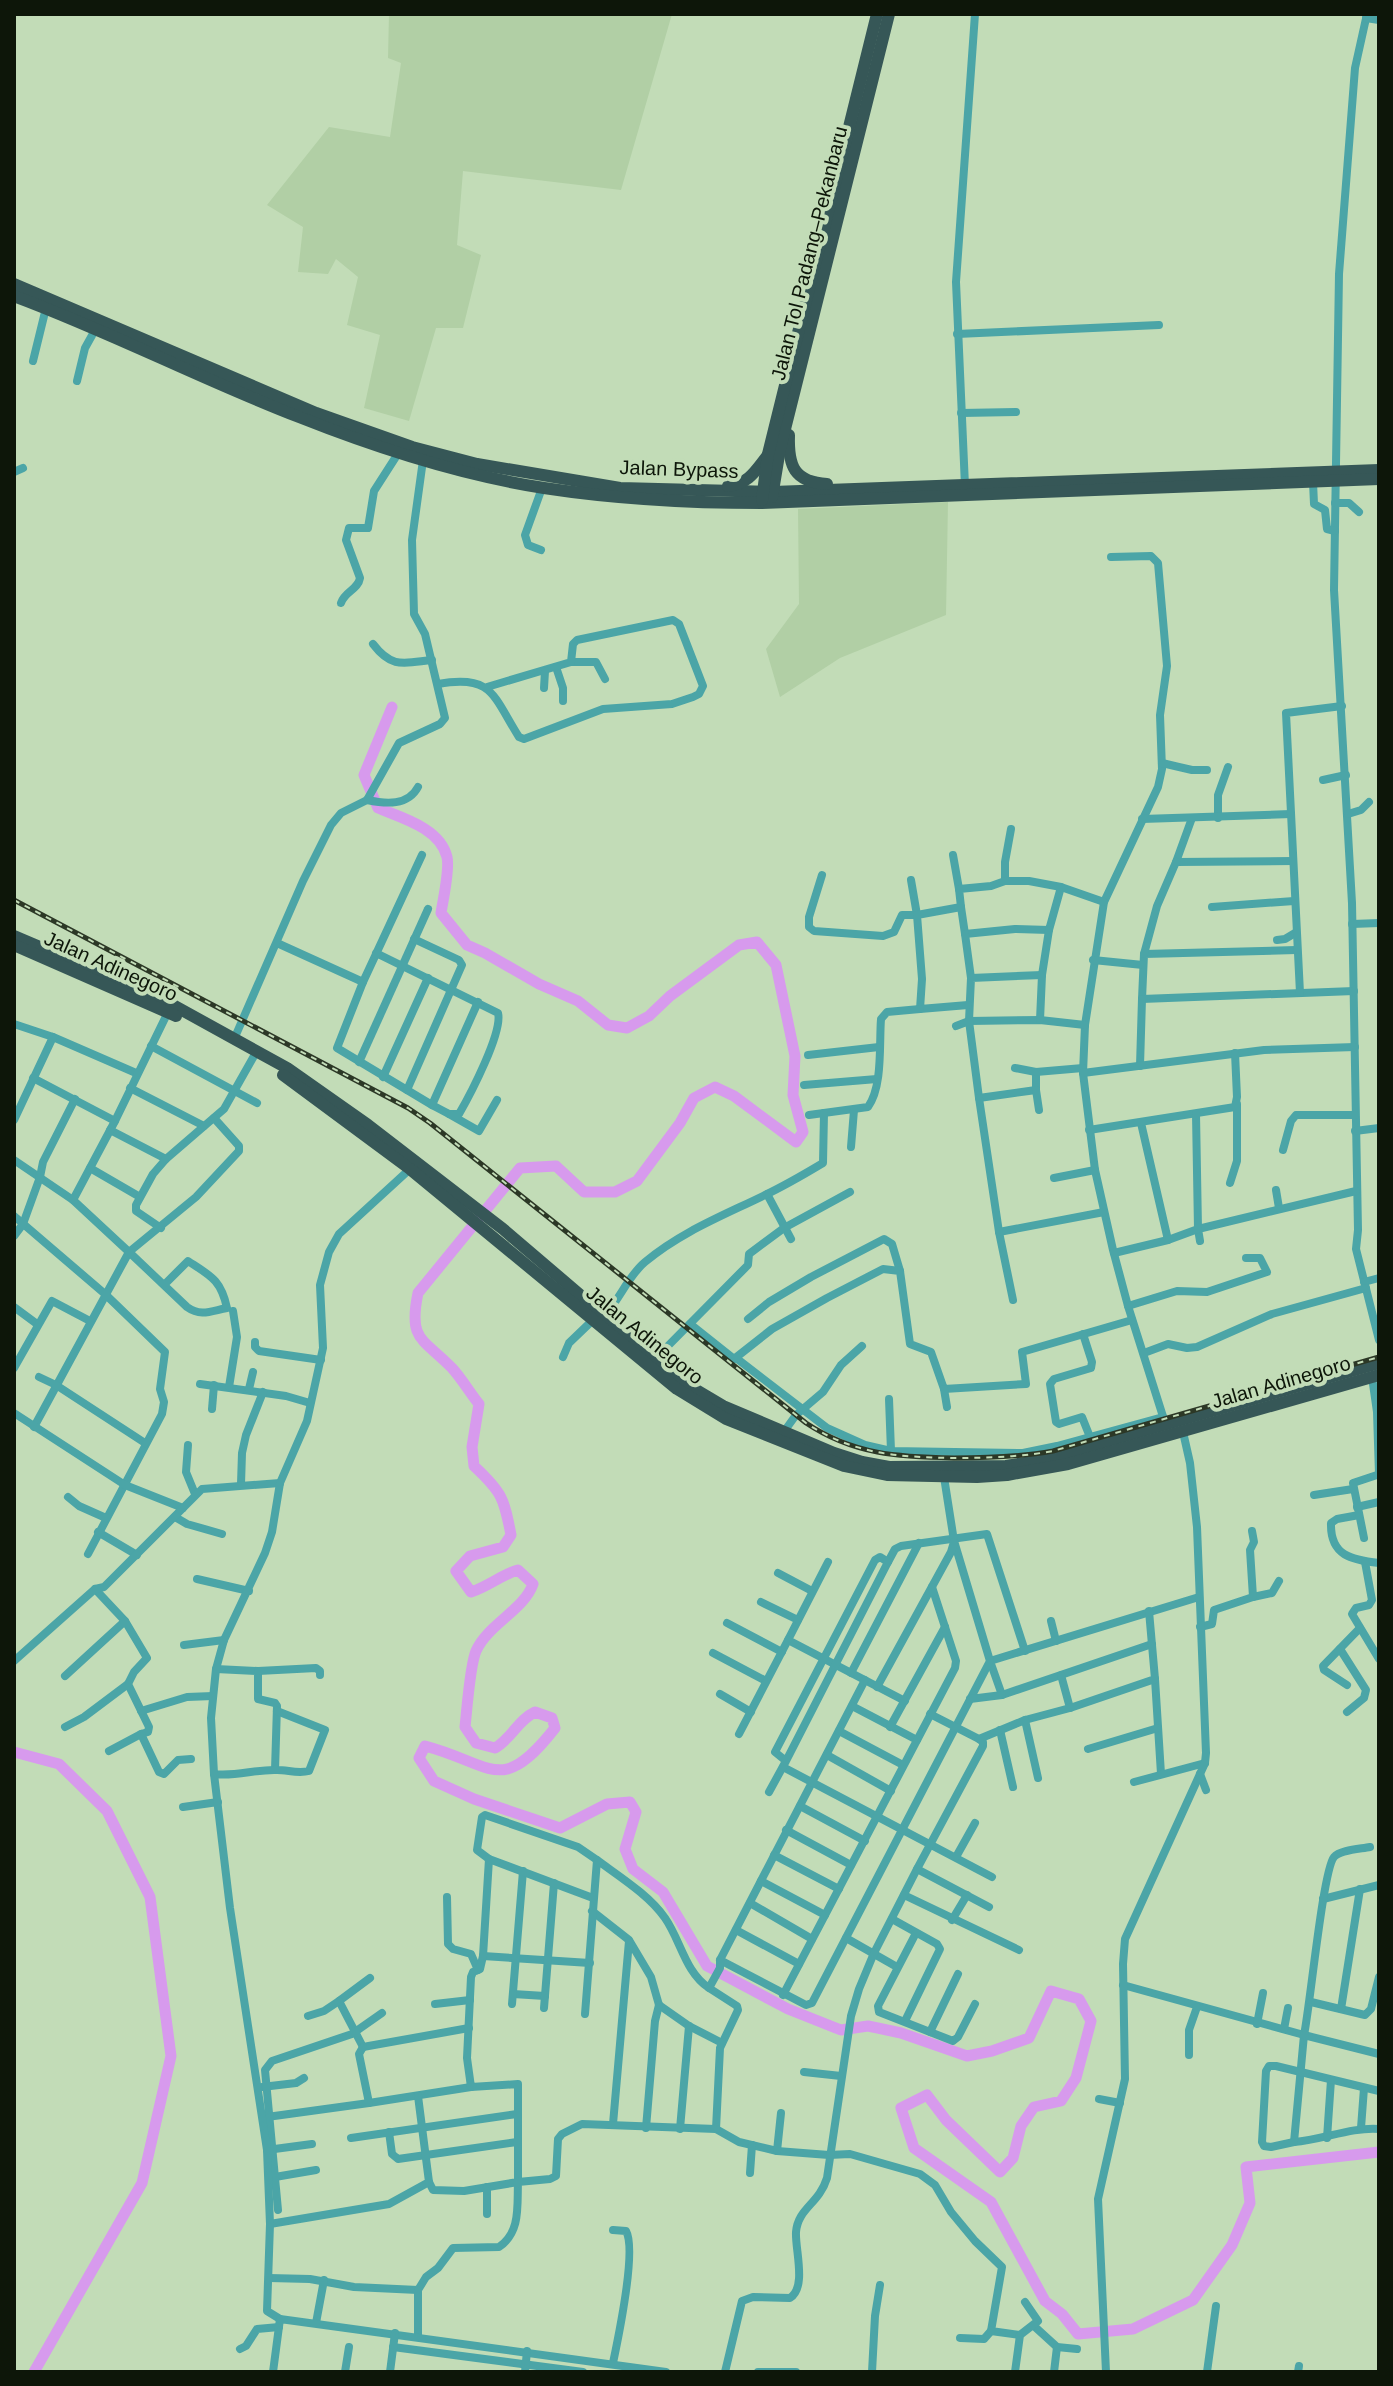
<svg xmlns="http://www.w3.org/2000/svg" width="1393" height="2386" viewBox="0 0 1393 2386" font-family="Helvetica,sans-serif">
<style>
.built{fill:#b1cfa5}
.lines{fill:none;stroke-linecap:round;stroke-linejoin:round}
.river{stroke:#d79aed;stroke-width:11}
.minor{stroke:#4ba5a7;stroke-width:8}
.highway{stroke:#365757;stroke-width:12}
.rail-casing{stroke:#2c3826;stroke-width:5}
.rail{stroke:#c2dcb7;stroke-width:2;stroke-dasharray:6;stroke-linecap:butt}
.labels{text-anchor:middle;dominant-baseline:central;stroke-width:8;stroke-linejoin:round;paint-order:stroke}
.street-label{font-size:20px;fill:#0d1609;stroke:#c2dcb7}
</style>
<rect width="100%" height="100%" fill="#c2dcb7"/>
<g class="built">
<path d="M389 14H672L621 190 463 171 457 245 481 255 463 328H436L409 421 364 408 380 335 347 325 358 277 336 259 328 274 298 272 303 227 267 205 329 127 390 137 401 63 388 58Z"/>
<path d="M948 502 946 615 840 658 780 697 766 649 799 604 798 509Z"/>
</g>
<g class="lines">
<g class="river">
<path d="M392 707 364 775 378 808C402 818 440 828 447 857 450 869 443 900 441 913L467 945 485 953 539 984 578 1001 608 1025 627 1028 649 1016 670 996 739 945 757 942 776 965 795 1056 793 1095 803 1132 796 1142 734 1096 715 1087 694 1098 680 1123 637 1181 615 1192H584L556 1166 520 1168 418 1293C408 1341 423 1338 452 1368 462 1379 470 1393 479 1404L472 1447 474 1466C502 1492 504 1498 511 1535L503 1547 470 1556 456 1571 471 1592C489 1586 501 1575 518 1570L533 1584C524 1610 488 1624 476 1651 470 1665 467 1709 465 1727L476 1743 495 1748C512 1738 518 1720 535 1712L552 1718 555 1728C501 1797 493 1764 425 1746L419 1758 434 1781 474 1799 560 1828 607 1804 630 1802 636 1812 625 1849 633 1869 663 1892 707 1966 788 2009 841 2030 868 2026 901 2033 967 2056 992 2051 1029 2038 1051 1991 1079 1999 1091 2021 1076 2078 1061 2101 1034 2107 1021 2126 1013 2158 1000 2172 946 2120 927 2095 901 2108 914 2148 991 2202 1045 2301 1062 2314 1078 2334 1133 2329 1193 2300 1232 2245 1250 2203 1246 2167 1379 2152"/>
<path d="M14 1752 59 1764 107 1811 150 1897 171 2056 142 2183 34 2372"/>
</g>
<g class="minor">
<path d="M1367 14 1355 68 1339 274 1334 590 1352 903 1358 1230 1356 1249 1379 1340"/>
<path d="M1366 18 1379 20"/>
<path d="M957 334 1159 325"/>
<path d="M33 361 46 308"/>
<path d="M77 381 85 348 95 330"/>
<path d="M961 413 1016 412"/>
<path d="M14 472 23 468"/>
<path d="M1313 482 1314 504 1325 510 1327 529 1335 531"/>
<path d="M965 486 956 282 975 14"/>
<path d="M1335 503H1349L1359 512"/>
<path d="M541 550 528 545 525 535 542 488"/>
<path d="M1111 557 1151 556 1158 563 1167 666 1160 715 1162 769 1158 787 1104 902 1085 1025 1083 1073 1095 1170 1113 1250 1128 1306 1166 1426"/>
<path d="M341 603C345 591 358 590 360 578L346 540 349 528H368L374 491 399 452"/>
<path d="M373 644C392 669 404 663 432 660"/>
<path d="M571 662H596L605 679"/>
<path d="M556 667 563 688V701"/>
<path d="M438 684C493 674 493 696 519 737L524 739 603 709 672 704 693 697 699 694 703 686 679 624 673 620 577 640 573 644 571 662 487 687"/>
<path d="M544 688 545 671"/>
<path d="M1162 763 1192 770H1207"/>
<path d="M1323 780 1346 775"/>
<path d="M367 800C386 804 408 806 418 787"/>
<path d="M1348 814 1361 810 1369 802"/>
<path d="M1192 818 1176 862 1293 861"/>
<path d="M1218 818V795L1228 767"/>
<path d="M1142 819 1291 814"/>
<path d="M953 855 959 889"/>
<path d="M822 875 809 917V927L814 931 883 936 894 932 902 915H917L911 880"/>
<path d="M1005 881V862L1011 829"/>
<path d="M961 907 965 934 1015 929 1049 930 1061 887"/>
<path d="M1212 907 1294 901"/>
<path d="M1352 924 1379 923"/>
<path d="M965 934 971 978"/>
<path d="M1277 940 1285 939 1295 933"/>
<path d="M277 943 363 982"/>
<path d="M1296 950 1144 954 1142 999 1354 991"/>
<path d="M376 953 498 1013C503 1032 470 1095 459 1114H449L432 1105 337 1048 363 982 422 855"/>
<path d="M1144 954 1157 906 1176 862"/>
<path d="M1093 960 1143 965"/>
<path d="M1042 975 971 978 969 1021 1040 1020 1085 1025"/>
<path d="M1300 993 1286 713 1342 706"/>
<path d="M968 1005 920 1009 922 979 917 915 961 907 959 889 991 886 1005 881H1029L1061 887 1104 902"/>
<path d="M1040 1020 1042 975 1049 930"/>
<path d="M14 1024 53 1037 136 1073"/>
<path d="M956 1026 969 1021 979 1098 1036 1090V1072L1083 1068"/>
<path d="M235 1037 303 881 331 825 341 813 367 800 399 743 440 724 445 718 425 634 414 614 412 540 423 460"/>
<path d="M151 1046 257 1103"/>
<path d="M808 1055 879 1047"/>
<path d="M359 1062 428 909"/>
<path d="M1140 1066 1142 999"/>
<path d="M1015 1068 1036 1072"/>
<path d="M1083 1073 1264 1050 1355 1047"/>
<path d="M383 1077 428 978"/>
<path d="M33 1078 115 1121"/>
<path d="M804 1085 877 1079"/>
<path d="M130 1088 204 1126"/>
<path d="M407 1090 462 965 459 960 414 939"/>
<path d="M1036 1090 1039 1110"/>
<path d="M979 1098 999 1232 1013 1300"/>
<path d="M432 1105 478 1002"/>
<path d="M449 1114 479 1131 497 1100"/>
<path d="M809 1115 868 1107C883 1086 879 1045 881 1019L887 1012 920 1009"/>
<path d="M14 1120 53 1037"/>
<path d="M1141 1123 1168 1240"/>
<path d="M110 1130 166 1159"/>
<path d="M1089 1130 1235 1107 1237 1097 1235 1053"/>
<path d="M1355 1131 1379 1128"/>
<path d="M851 1147 854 1110"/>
<path d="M1283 1150 1291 1121 1296 1115H1355"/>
<path d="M14 1160 73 1200 129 1252 34 1427"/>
<path d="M90 1168 140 1197"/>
<path d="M1054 1178 1095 1170"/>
<path d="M1230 1183 1237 1161V1104"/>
<path d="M1276 1190 1279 1208"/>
<path d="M767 1194 791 1239"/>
<path d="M73 1200 115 1121 168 1012"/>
<path d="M14 1216 105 1294 165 1352 160 1389 164 1402 162 1414 88 1554"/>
<path d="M161 1228 136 1211V1205L153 1174 166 1159 224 1109 254 1056"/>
<path d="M999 1232 1104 1212"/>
<path d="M14 1236 23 1224 40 1177 43 1162 75 1099"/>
<path d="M1200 1241 1198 1229 1356 1191"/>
<path d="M1114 1253 1168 1240 1198 1229 1196 1114"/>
<path d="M1364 1282 1379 1278"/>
<path d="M164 1285 188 1261C211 1276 221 1280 227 1308 211 1311 201 1317 187 1307L129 1252 196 1197 239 1151V1146L214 1118"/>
<path d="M1128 1306 1177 1291 1207 1292 1267 1272 1260 1258H1246"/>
<path d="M14 1307 37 1324"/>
<path d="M605 1315C620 1299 628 1276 645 1262 681 1232 722 1216 763 1196 784 1186 803 1175 823 1163L824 1113"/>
<path d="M748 1319 769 1302 811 1277 884 1239 892 1244 900 1271"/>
<path d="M690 1324 734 1359 772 1329 827 1298 883 1269 900 1271 910 1344 931 1352 944 1389 1026 1384 1022 1352 1132 1320"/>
<path d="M1083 1334 1092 1362 1091 1368 1054 1379 1050 1384 1056 1422 1059 1424 1082 1417 1090 1437"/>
<path d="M255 1342V1347L259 1351 321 1360"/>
<path d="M1144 1353 1168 1344 1187 1348 1197 1347 1272 1314 1366 1288"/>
<path d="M563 1357 569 1343 594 1319"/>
<path d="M736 1358 827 1428 865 1445 891 1451 1023 1453 1057 1446 1163 1417"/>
<path d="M655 1359 748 1265 749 1254 784 1228 850 1192"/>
<path d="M14 1368 52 1301 90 1321"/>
<path d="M39 1377 56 1385 145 1443"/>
<path d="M1372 1377 1377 1412 1379 1474"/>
<path d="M200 1384 286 1396 310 1403"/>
<path d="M229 1387 237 1337 233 1311"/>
<path d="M249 1389 253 1372"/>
<path d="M944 1389 947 1407"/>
<path d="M889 1399 891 1451"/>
<path d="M212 1409 214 1385"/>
<path d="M14 1413 125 1485 183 1508"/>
<path d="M783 1433 796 1415 823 1392 841 1365 862 1346"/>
<path d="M188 1445 186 1472 195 1494"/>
<path d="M241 1484 242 1453 246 1435 263 1392"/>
<path d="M1314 1495 1353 1489"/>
<path d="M68 1497 79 1506 106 1518"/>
<path d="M1357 1507 1379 1502"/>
<path d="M1359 1515 1337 1519 1331 1523C1330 1556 1352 1560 1379 1563"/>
<path d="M175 1517 187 1524 222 1534"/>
<path d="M98 1532 137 1555"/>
<path d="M1364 1538 1353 1483 1377 1475"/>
<path d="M828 1562 788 1640 905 1701"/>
<path d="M888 1562 895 1549 901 1546 987 1534 1025 1651"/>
<path d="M1365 1562 1372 1600 1369 1605 1356 1608 1352 1614 1379 1659"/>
<path d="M778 1573 812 1591"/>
<path d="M197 1579 249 1591"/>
<path d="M95 1589 125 1621 147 1658 134 1672 128 1684 149 1727 148 1732 141 1734 159 1772 164 1774 178 1760 191 1759"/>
<path d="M1253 1597 1272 1593 1279 1581"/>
<path d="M761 1602 798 1620"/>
<path d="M1051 1621 1056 1641"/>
<path d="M727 1623 782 1652"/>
<path d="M1200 1627 1212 1624 1214 1610 1253 1597 1250 1550 1254 1542 1252 1531"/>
<path d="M1152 1644 1002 1695 990 1661 1199 1597"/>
<path d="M184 1645 224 1640"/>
<path d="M1340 1649 1366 1690 1364 1698 1347 1712"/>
<path d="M713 1653 766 1681"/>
<path d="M14 1661 95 1589 104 1587 202 1489 280 1483"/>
<path d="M216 1669 258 1671V1699L275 1703 277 1706 275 1770"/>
<path d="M258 1671 316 1668 320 1671V1675"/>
<path d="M851 1673 919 1543"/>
<path d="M1061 1675 1070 1708"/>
<path d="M65 1676 125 1621"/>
<path d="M1155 1679 1161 1774"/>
<path d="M865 1680 720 1960 806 2005 812 2003 990 1661 954 1541 944 1477"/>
<path d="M1347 1685 1324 1670 1323 1666 1360 1628"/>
<path d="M877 1687 951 1552 954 1542"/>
<path d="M720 1694 751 1712"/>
<path d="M970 1699 1002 1695"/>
<path d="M852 1706 917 1740"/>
<path d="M141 1711 187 1697 213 1696"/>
<path d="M930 1714 979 1739"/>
<path d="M1025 1720 1070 1708 1155 1679 1149 1611"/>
<path d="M65 1727 84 1717 128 1684"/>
<path d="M890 1727 945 1627"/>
<path d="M1000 1730 1013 1787"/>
<path d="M839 1731 903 1765"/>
<path d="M739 1734 788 1640"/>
<path d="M1088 1749 1158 1728"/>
<path d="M109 1751 141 1734"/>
<path d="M827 1755 891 1791"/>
<path d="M783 1767 992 1877"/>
<path d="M214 1774C235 1777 256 1769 277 1770 288 1770 298 1774 309 1771L325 1730 277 1711"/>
<path d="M1200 1774 1206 1790"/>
<path d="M1134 1782 1205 1763"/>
<path d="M769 1792 786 1761 888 1562 880 1557 875 1560 775 1752 786 1761"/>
<path d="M800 1806 865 1841"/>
<path d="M183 1807 218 1802"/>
<path d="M786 1830 851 1865"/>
<path d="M774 1855 839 1889"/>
<path d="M956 1857 975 1823"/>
<path d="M489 1859 477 1850 482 1817 485 1815 578 1847 597 1860"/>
<path d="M917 1869 989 1907"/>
<path d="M761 1881 825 1915"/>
<path d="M904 1895 1019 1950"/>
<path d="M447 1897 448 1944 453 1949 471 1954 478 1970"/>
<path d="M1323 1899 1379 1885"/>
<path d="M750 1903 812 1939"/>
<path d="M592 1911 629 1940 651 1977 659 2005 689 2026 722 2043"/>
<path d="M892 1919 937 1944 940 1949 905 2021"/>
<path d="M952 1920 967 1895"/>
<path d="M736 1930 799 1964"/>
<path d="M916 1933 878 2006 879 2012 953 2041 958 2037 975 2004"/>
<path d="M846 1938 897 1967"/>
<path d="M483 1956 590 1963"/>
<path d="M370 1978 339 2001 363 2047 469 2028"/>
<path d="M1123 1985 1304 2035C1310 2007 1323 1870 1334 1857 1340 1850 1360 1849 1370 1847"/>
<path d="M709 1988 737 2006 738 2010 720 2048 716 2129 739 2142 777 2151 829 2155 850 2154 920 2174 935 2185 951 2212 975 2241 1002 2267 991 2331 1020 2335"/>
<path d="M513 1994 545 1996"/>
<path d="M783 1995 955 1668 956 1661 932 1587"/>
<path d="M1311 2002 1365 2015 1371 2009 1379 1977"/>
<path d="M435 2004 470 2000"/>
<path d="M512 2004 523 1871"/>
<path d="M544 2008 554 1883"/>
<path d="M1341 2009 1360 1889"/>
<path d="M585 2014 597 1860C620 1877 649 1895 665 1918 681 1941 685 1972 709 1988L720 1968V1960"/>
<path d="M308 2016 324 2011 339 2001"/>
<path d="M1257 2024 1263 1993"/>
<path d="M1284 2029 1288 2008"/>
<path d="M930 2032 958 1974"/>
<path d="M363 2047 359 2054 369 2103 471 2087"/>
<path d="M1379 2054 1304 2035 1294 2142C1323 2140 1350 2127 1379 2129"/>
<path d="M1189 2055V2030L1197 2007"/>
<path d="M804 2072 841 2076"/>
<path d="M262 2087 296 2083 304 2078"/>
<path d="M1099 2099 1120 2103"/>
<path d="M267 2117 369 2103"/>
<path d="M613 2124 629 1941"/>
<path d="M646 2128 655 2021 659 2005"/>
<path d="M1361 2128 1364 2088"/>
<path d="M680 2129 689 2026"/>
<path d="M389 2132 392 2154 398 2159 517 2142"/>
<path d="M351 2138 517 2114"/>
<path d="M1327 2138 1331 2080"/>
<path d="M1294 2142 1271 2147 1264 2146 1262 2142 1266 2071 1269 2066H1276L1379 2091"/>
<path d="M267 2150 312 2144"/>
<path d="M777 2151 781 2113"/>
<path d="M750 2173 752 2145"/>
<path d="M275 2177 316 2170"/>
<path d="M429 2182 433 2190 464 2191 518 2182V2084L471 2087 467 2058 471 1977 473 1972 480 1969 483 1956 489 1859 593 1898"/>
<path d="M278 2210 265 2070 272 2061 352 2034 382 2013"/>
<path d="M487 2214V2187"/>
<path d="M270 2224 389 2204 429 2182 418 2096"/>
<path d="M269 2278 310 2279 354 2287 418 2290"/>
<path d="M280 2319 267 2311 270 2224 267 2150 230 1908 214 1774 211 1718 216 1669 224 1640 265 1553 272 1532 280 1483 307 1421 323 1348 320 1285 329 1252 339 1234 410 1169"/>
<path d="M316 2323 324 2280"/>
<path d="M1034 2326 1057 2347 1077 2349"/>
<path d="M418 2336V2290L426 2277 438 2268 453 2248 499 2247C521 2232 517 2206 518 2182L550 2179 556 2176 558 2139 562 2134 582 2124 716 2129"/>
<path d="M960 2338 984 2339 991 2331"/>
<path d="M393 2347 583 2372"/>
<path d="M240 2349 246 2346 257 2329 279 2327"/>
<path d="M613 2363C618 2339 637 2250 626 2231L613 2230"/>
<path d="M273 2372 280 2319 666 2372"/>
<path d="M345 2372 349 2347"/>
<path d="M390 2372 395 2333"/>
<path d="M525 2372 527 2351"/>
<path d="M725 2372 742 2301 753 2297 790 2298C807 2287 795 2250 796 2232 798 2208 819 2204 827 2178L851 2016 859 1989 874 1953 917 1869 983 1746V1742L979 1739 1025 1720 1038 1778"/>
<path d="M758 2372H796"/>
<path d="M872 2372 875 2316 880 2285"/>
<path d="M1015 2372 1020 2335 1038 2321 1025 2302"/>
<path d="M1054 2372 1057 2347"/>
<path d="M1106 2372 1098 2199 1125 2079 1123 1964 1125 1939 1205 1763 1206 1753 1197 1527 1190 1463 1183 1432"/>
<path d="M1207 2372 1216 2306"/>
<path d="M1298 2372 1299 2366"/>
</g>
<g class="highway">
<path d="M14 284 316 413 412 447 477 464 620 488 773 492 1379 470"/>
<path d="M14 296C111 332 203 380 299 417 377 448 460 475 544 488 616 499 689 503 762 503L1379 479"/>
<path d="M789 435C788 466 794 482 827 484"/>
<path d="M728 486C749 484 756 470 768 455"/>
<path d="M772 497 780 449 889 14"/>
<path d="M762 500 768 454 877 14"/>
<path d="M14 936 162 999 287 1068 368 1125 503 1229 655 1359 691 1387 723 1406 834 1453 862 1462 889 1467 1006 1466 1038 1461 1379 1363"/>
<path d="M14 945 176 1016"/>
<path d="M283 1075 410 1169 677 1389 726 1419 844 1466 887 1475 977 1477 1007 1475 1068 1464 1379 1375"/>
</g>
<g class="rail-casing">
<path id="rail" d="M14 900 408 1108 430 1123 806 1423C854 1455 899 1457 954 1458 988 1458 1020 1457 1053 1451L1379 1357"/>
</g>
<use href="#rail" class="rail"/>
</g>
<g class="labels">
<g class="street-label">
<text transform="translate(809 253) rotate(-76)">Jalan Tol Padang–Pekanbaru</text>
<text transform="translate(679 469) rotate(2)">Jalan Bypass</text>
<text transform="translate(111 966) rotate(24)">Jalan Adinegoro</text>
<text transform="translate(645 1335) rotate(39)">Jalan Adinegoro</text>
<text transform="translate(1281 1382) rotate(-16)">Jalan Adinegoro</text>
</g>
</g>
<rect width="1393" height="2386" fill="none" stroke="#0d1609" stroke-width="32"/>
</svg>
